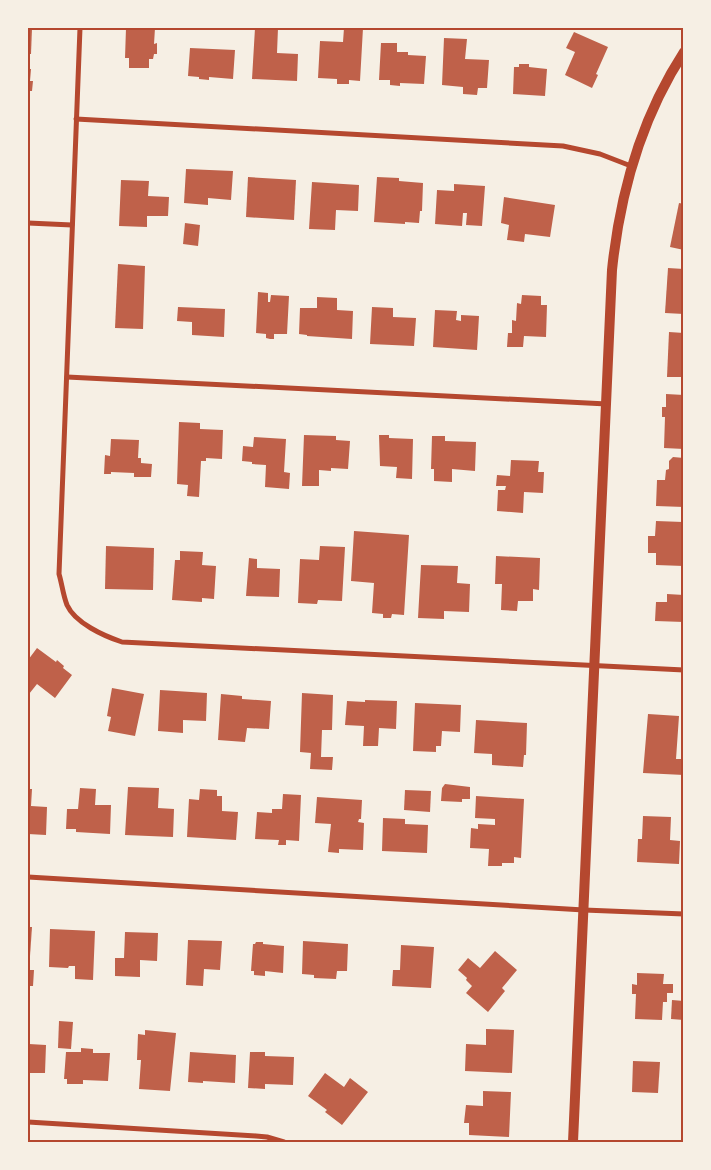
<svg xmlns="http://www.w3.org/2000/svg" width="711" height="1170" viewBox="0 0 711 1170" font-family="'Golos Text',sans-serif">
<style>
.building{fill:#bf614a}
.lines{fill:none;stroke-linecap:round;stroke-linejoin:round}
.minor{stroke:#b5482f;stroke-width:5}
.secondary{stroke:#b5482f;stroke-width:10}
.neatline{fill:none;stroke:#b5482f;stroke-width:2}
</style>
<rect width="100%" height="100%" fill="#f6efe4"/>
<g class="building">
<path d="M28 28H32L31 54H28Z"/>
<path d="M126 28H155L154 44 157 43V54H154L153 59H149V68H129V58H125Z"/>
<path d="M255 28H278L277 53 298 54 297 81 252 79Z"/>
<path d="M344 28H363L360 81 349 80V84H337V79L318 78 320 41 343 42Z"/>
<path d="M574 32 608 47 596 74 598 75 592 88 565 75 575 52 566 48Z"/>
<path d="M444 38 467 39 465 59 489 60 487 88H478L477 95 463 94V87L442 85Z"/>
<path d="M381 43H397V52H408V55L426 56 424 84 400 83V86L390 85V80H379Z"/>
<path d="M190 48 235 50 233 79 209 77V80L199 79V77L188 76Z"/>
<path d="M519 64H529V67L547 69 545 96 513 94 514 67H519Z"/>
<path d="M28 69H31L30 81H33L32 91H29V100H28Z"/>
<path d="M186 169 233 171 231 200 208 198V205L184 203Z"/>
<path d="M248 177 296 180 294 220 246 217Z"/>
<path d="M377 177 399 178V181L423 183 422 211H420L419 223 405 222V224L374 222Z"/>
<path d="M121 180 149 181 148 196 169 197 168 216H147V227L119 226Z"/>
<path d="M312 182 359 185 358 211 336 210 335 230 309 229Z"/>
<path d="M454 184 485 186 482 226 466 225 467 213H463L462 226 435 224 437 190 454 191Z"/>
<path d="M504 197 555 205 550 237 525 234 524 242 507 240 509 225 501 223Z"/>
<path d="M679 203 684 204V250L670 247Z"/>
<path d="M185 223 200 225 198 246 183 244Z"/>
<path d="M118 264 145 266 143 329 115 328Z"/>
<path d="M668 268 684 269V314L665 313Z"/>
<path d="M258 292 268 293V302H270L271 295 289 296 287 334H274V339H270L266 338V334L256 333Z"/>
<path d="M522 295 541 296V305H547L546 337 524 336 523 347H507L508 333H512V320L516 321 517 303 521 304Z"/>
<path d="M317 297 337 298V310L353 311 352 339 307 336V335L299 334 300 308H317Z"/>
<path d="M178 307 225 309 224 337 192 335V322L177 321Z"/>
<path d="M372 307 393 308V317L416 318 414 346 370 344Z"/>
<path d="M435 310 457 311 456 320 461 321V315L479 316 477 350 433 347Z"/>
<path d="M669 332 684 333V377H667Z"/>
<path d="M666 394 684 395V449L664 448 665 417H662V407H666Z"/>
<path d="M179 422 200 423V429L223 430 222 459 206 458V461H201L199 497 187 496 188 485 177 484Z"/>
<path d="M304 435 336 436V440L350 441 348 469 331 468V471L319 470V486H302Z"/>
<path d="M379 435H389V438L413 439 412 479 396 478 397 467 380 466Z"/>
<path d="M432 436H445V441L476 442 475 471 452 469V482L434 481V469H431Z"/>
<path d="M254 437 286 439 284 472 290 473 289 489 265 487 266 465 252 464V462L242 461 243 446 253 447Z"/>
<path d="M111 439 139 440 138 458H141V463L152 464 151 477H134V473L111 472V474H104L105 455 110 456Z"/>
<path d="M673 457 684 458V507L656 506 657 480H665L666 470 669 469V461Z"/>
<path d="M511 460 539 461 538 472H544L543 493 524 492 523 513 497 511 498 490H505L506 486H496L497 475 510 476Z"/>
<path d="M656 521 683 522 684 566 656 565V553H648V536H655Z"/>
<path d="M354 531 409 535 404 615 392 614 391 618H383V614L372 613 374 583 351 581Z"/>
<path d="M106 546 154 548 153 590 105 589Z"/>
<path d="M320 546 345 547 342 601 318 600 317 604 298 603 300 559 319 560Z"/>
<path d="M180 551 203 552 202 565 216 566 214 599 202 598V602L172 600 175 560H180Z"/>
<path d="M496 556 540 558 539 590 533 589V601H518L517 611 501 610 502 584H495Z"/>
<path d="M249 558 257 559V568L280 569 279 597 246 596Z"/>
<path d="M421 565 458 566 457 583 470 584 469 612 444 611V619L418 618Z"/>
<path d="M667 594 684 595V622L655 621 656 602H667Z"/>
<path d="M37 648 56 662 57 660 64 666 63 668 72 675 55 698 37 684 29 694 28 693V660Z"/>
<path d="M112 688 144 694 135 736 108 731 111 717 107 716Z"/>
<path d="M160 690 207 693 206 721 183 720V733L158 731Z"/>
<path d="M302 693 333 695 332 730H322L321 757H333L332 770 310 769 311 753 300 752Z"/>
<path d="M221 694 242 696V699L271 701 269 729 247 728 245 742 218 740Z"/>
<path d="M365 700 397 701 396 729 379 728 378 746H363L364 726 345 725 347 701 365 702Z"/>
<path d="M415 703 461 705 460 732 442 731 441 746H436V752L413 751Z"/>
<path d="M648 714 679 716 676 759H684V775L643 773Z"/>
<path d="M476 720 527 723 526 755H524L523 767 492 765V754L474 753Z"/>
<path d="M445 784 470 787V799H462V802L441 801 442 788Z"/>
<path d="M128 787 159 788 158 808 174 809 173 837 125 835Z"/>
<path d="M80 788 96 789 95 805H111L110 834 76 832V829H66L67 809H78Z"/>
<path d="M28 789H32L31 806 47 807 46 835 28 834Z"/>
<path d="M200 789 217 790V796H222V811L238 812 236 840 187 837 189 799 199 800Z"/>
<path d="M405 790 431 791 430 812 404 810Z"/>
<path d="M283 794 301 795 299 841 286 840V845H278L279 840 255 839 257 812 272 813V809H282Z"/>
<path d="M476 796 524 799 521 858 514 857V863H502V866H488L489 849 470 848 471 828 478 829V824L495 825V819L475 818Z"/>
<path d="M317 797 362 800 361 819H359L358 822 364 823 363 850 339 849V853L328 852 331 824 315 823Z"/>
<path d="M643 816 671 817 670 840 680 841 679 864 637 862 638 839H642Z"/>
<path d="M383 818 405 819V824L428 825 427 853 382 851Z"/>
<path d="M28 927H32L30 956H28Z"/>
<path d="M50 929 95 931 93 980 75 979V966H69L68 968 49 967Z"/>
<path d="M125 932 158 933 157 961 140 960V977L115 976V958H124Z"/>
<path d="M188 940 222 941 220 970 204 969 203 986 186 985Z"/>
<path d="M303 941 348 944 347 971H337L336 979 314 978V975L302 974Z"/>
<path d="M256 942H263V944L284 946 283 973 265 971V976L254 975V971H251L253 944H255Z"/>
<path d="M401 945 434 947 431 988 392 986 393 970H400Z"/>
<path d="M495 951 517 970 502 988 505 991 488 1012 466 993 472 986 466 980 467 978 458 970 468 958 480 968Z"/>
<path d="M28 970H34L33 986H28Z"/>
<path d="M637 973 664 974 663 984H673V993H667V1002H663L662 1020 635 1019 636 994H632V984L637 985Z"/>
<path d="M672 1000 684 1001V1020L671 1019Z"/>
<path d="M59 1021 73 1022 71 1049 58 1048Z"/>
<path d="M486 1029 514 1030 512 1073 465 1071 466 1044 486 1045Z"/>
<path d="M145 1030 176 1033 170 1091 139 1089 141 1060H137L138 1034 145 1035Z"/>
<path d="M28 1034H30L29 1044 46 1045 45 1073H28Z"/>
<path d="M81 1048 93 1049V1053H110L108 1081 83 1080V1084H67V1079H64L66 1052H81Z"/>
<path d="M190 1052 236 1055 235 1083 203 1081V1083L188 1082Z"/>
<path d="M250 1052H265V1056L294 1057 293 1085 265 1084V1089L248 1088Z"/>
<path d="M633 1061 660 1062 658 1093 632 1092Z"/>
<path d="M325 1073 344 1087 350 1078 368 1092 342 1125 325 1112 327 1110 308 1096Z"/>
<path d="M483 1091 511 1092 509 1137 469 1135V1123H464L466 1105 483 1106Z"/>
</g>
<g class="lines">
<g class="minor">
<path d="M80 28 59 574C62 584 63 595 67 605 75 623 104 636 122 642L684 670"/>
<path d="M76 119 563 146 600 154 631 166"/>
<path d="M28 223 72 225"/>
<path d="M67 377 607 404"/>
<path d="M28 877 584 910 684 914"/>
<path d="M28 1122 256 1136 267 1137 284 1142"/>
</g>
<path class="secondary" d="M573 1142 612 270C620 193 641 118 684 52"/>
</g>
<rect width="711" height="1170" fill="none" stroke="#f6efe4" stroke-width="58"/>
<rect x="29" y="29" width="653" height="1112" class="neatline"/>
</svg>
